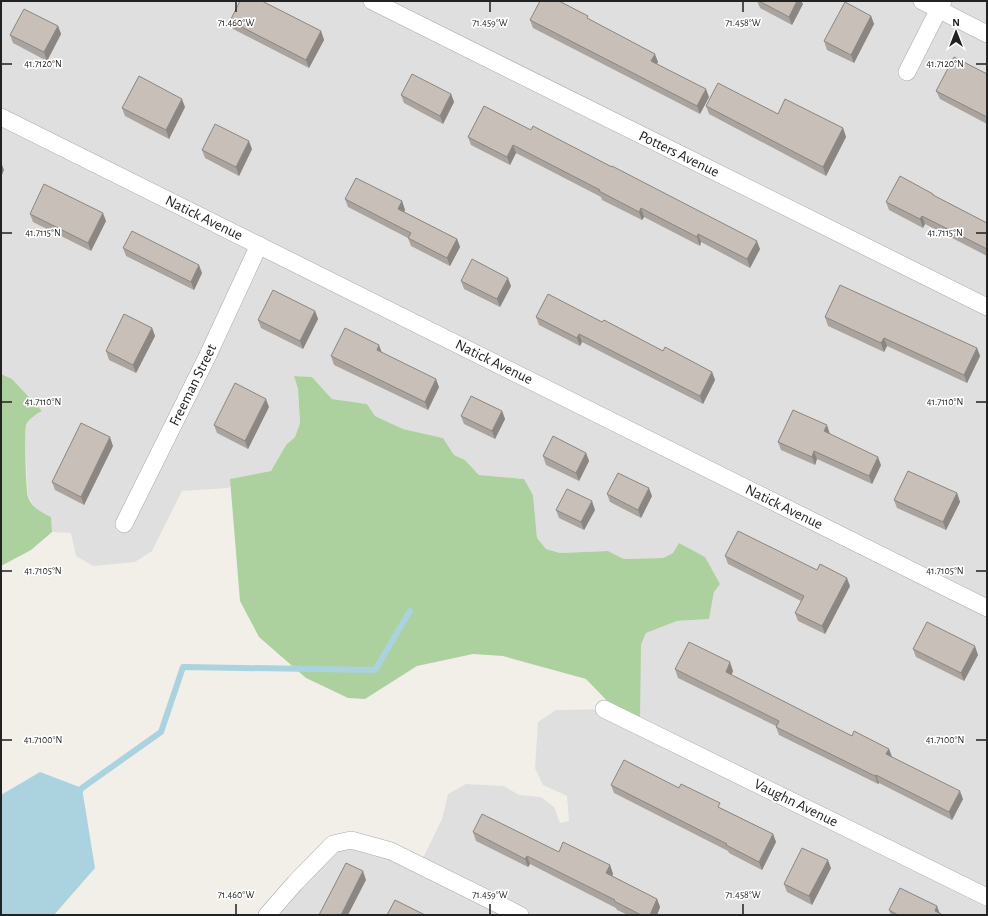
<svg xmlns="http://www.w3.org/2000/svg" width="988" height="916" viewBox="0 0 988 916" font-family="'Alegreya Sans',sans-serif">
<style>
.residential{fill:#e0dfdf}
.forest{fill:#add19e}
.water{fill:#aad3df}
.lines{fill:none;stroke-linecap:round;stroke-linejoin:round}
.stream{stroke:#aad3df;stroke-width:6}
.street-casing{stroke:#a9a9a9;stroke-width:18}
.street{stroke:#fff;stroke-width:17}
.wall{fill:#aba49e}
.shaded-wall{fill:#8b8681}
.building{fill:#c7bfb8;stroke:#8b8681}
.ticks{fill:none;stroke:#222;stroke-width:1.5}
.labels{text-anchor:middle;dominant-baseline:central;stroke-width:3.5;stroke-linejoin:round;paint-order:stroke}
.street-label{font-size:15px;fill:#222;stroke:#fff}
.ticks-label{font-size:10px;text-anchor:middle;fill:#222;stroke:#fff;stroke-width:3.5;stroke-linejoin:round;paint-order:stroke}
</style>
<rect width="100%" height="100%" fill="#f2efe9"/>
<path class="residential" d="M1 1H987V915H267L337 841 419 862 424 856 442 819 448 794 466 784 504 786 519 795 541 797 554 807 560 823 569 821 567 796 543 785 535 768 538 722 556 710 615 709 646 633 677 621 709 619 714 592 673 553 663 558 624 559 608 551 560 553 546 549 537 538 533 495 524 479 479 475 465 460 454 455 443 438 403 429 375 416 367 404 332 399 312 377 294 376 298 389 300 423 295 437 286 445 271 471 231 479V486L228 488 182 491 152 551 135 562 93 566 76 556 71 533 52 532 50 517 37 511 28 496 25 440V426L35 414 42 411 12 379 1 374Z"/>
<g class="forest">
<path d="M1 374 12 379 42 411C36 414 29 419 26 425 24 430 26 490 28 497 32 508 41 512 51 517L52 532 31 550 1 566Z"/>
<path d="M294 376 312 377 332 399 367 404 375 416 403 429 443 438 454 455 465 460 479 475 524 479 533 495 537 538 546 549 560 553 608 551 624 559 663 558 673 553 679 543 705 557 720 584 714 592 709 619 677 621 646 633 641 645 640 720 615 709 586 679 503 656 473 654 417 666 365 699 348 698 306 678 259 637 240 601 230 479 271 471 286 445 295 437 300 423 298 389Z"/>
</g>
<path class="water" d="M40 772 82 788 95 868 54 915H1V795Z"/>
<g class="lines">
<path class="stream" d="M77 794 82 788 161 732 183 667 375 670 410 611"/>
<g class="street-casing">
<g id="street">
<path d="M372 1 987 307"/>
<path d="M922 1 987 34"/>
<path d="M907 72 943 1"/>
<path d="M1 117 987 608"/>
<path d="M124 524 208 355 259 245"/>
<path d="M604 709 987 897"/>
<path d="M267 915 295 883 333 844 351 840 391 851 520 915"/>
</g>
</g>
<use href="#street" class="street"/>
</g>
<g class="wall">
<path d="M757 1H801L803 4 792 25 760 8Z"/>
<path d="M871 16 874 24 854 63 827 50 824 41Z"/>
<path d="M589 19 658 62 657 64 709 97 700 114 533 28 530 20Z"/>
<path d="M230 21 321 31 324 40 309 68 233 29Z"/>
<path d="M58 26 61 34 47 61 13 43 10 35Z"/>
<path d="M987 74V124L940 99 936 91Z"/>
<path d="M451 94 454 102 443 124 404 103 401 95Z"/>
<path d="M484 106 760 249 750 268 701 242 700 246 644 217 642 220 602 200 601 197 516 153 510 165 471 145 468 137Z"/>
<path d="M706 106 778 114 843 128 846 137 826 176 709 114Z"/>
<path d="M185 107 169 139 125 116 122 108Z"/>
<path d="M252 149 239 176 205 158 202 150Z"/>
<path d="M933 194 934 196 987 223V256L925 224 923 228 889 210 886 202Z"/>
<path d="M345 199 402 201 405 210 404 212 457 239 460 247 450 266 411 246 408 238 348 207Z"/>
<path d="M30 214 106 221 91 251 33 222Z"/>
<path d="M123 248 202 273 194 290 126 256Z"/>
<path d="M461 281 511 286 500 307 464 289Z"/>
<path d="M315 311 318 319 303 349 261 328 258 320Z"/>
<path d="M536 317 602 322 663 351 712 372 715 380 703 404 582 342 580 346 539 325Z"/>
<path d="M825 317 977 348 980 356 967 383 887 346 884 352 828 326Z"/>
<path d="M152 328 155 336 136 373 109 360 106 351Z"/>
<path d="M331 356 439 387 428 410 334 365Z"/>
<path d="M269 407 248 449 217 433 214 425Z"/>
<path d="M502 411 505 419 495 439 464 424 461 416Z"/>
<path d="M829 434 881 465 872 484 817 459 815 465 781 450 778 442 830 434Z"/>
<path d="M113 446 84 505 55 490 52 482Z"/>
<path d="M586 453 589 461 579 481 546 465 543 456Z"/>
<path d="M957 493 960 502 946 530 897 508 894 500Z"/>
<path d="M607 494 652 496 641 518 610 502Z"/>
<path d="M556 510H595L584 530 559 518Z"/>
<path d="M725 556 850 586 825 634 798 621 795 613 801 601 728 564Z"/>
<path d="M913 649 978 655 964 681 916 657Z"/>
<path d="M675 669 733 671 731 675 852 736 889 749 892 757 963 799 952 820 879 783 878 784 779 735 776 727V726L678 678Z"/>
<path d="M611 785 721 808 773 834 776 842 762 870 729 853 728 851 614 793Z"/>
<path d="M473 832 559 852 610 865 613 874 612 876 657 899 660 907 657 915H628L617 910 616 908 530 864 528 867 476 841Z"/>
<path d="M831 868 812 905 787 892 784 884Z"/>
<path d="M889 910 939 913 943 915H891Z"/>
</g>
<g class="shaded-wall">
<path d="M797 1H801L803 4 792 25 789 17Z"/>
<path d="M871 16 874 24 854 63 851 55Z"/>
<path d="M58 26 61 34 47 61 44 52Z"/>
<path d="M321 31 324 40 309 68 306 60Z"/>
<path d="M655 54 658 62 654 69 651 61Z"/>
<path d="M706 89 709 97 700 114 697 106Z"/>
<path d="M451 94 454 102 443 124 440 116Z"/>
<path d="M182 99 185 107 169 139 166 130Z"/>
<path d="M843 128 846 137 826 176 823 167Z"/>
<path d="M249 141 252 149 239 176 236 167Z"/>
<path d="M513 145 516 153 510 165 507 157Z"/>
<path d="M1 162 4 170 1 177Z"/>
<path d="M402 201 405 210 401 217 398 209Z"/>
<path d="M641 208 644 217 642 220 639 212Z"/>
<path d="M103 213 106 221 91 251 88 243Z"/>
<path d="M922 216 925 224 923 228 920 219Z"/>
<path d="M698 234 701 242 700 246 697 237Z"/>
<path d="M457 239 460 247 450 266 447 258Z"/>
<path d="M757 241 760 249 750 268 747 259Z"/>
<path d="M199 265 202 273 194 290 191 282Z"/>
<path d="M508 278 511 286 500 307 497 299Z"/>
<path d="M315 311 318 319 303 349 300 341Z"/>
<path d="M152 328 155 336 136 373 133 365Z"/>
<path d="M579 334 582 342 580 346 577 338Z"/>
<path d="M884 338 887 346 884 352 881 343Z"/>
<path d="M379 345 382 353 377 350Z"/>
<path d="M977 348 980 356 967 383 964 375Z"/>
<path d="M712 372 715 380 703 404 700 396Z"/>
<path d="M436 379 439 387 428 410 425 402Z"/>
<path d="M266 399 269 407 248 449 245 441Z"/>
<path d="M502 411 505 419 495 439 492 431Z"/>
<path d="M827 425 830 434 827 440 824 431Z"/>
<path d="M110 437 113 446 84 505 81 497Z"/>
<path d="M814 451 817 459 815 465 812 457Z"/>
<path d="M586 453 589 461 579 481 576 473Z"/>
<path d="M878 457 881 465 872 484 869 476Z"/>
<path d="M649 488 652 496 641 518 638 510Z"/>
<path d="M957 493 960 502 946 530 943 522Z"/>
<path d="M592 501 595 510 584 530 581 522Z"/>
<path d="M847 578 850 586 825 634 822 626Z"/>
<path d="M975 646 978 655 964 681 961 673Z"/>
<path d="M730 662 733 671 729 681 726 672Z"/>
<path d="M889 749 892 757 886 754Z"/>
<path d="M876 775 879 783 878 784 875 776Z"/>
<path d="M960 791 963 799 952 820 949 812Z"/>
<path d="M773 834 776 842 762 870 759 862Z"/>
<path d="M527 856 530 864 528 867 525 859Z"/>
<path d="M828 860 831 868 812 905 809 896Z"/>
<path d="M610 865 613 874 609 881 606 873Z"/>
<path d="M363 871 366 880 348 915H341Z"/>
<path d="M657 899 660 907 657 915H650Z"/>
<path d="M937 906 940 914 935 911Z"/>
</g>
<g class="building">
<path d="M240 1H262L321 31 306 60 230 21Z"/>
<path d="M540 1H559L588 16 587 18 655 54 651 61 706 89 697 106 530 20Z"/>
<path d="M759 1H797L789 17Z"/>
<path d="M845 2 871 16 851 55 824 41Z"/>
<path d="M24 9 58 26 44 52 10 35Z"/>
<path d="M954 57 987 74V117L936 91Z"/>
<path d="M412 74 451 94 440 116 401 95Z"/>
<path d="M139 76 182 99 166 130 122 108Z"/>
<path d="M718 83 778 114 785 99 843 128 823 167 706 106Z"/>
<path d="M484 106 531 130 533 126 612 167V166L757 241 747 259 698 234 697 237 641 208 639 212 599 191 600 190 513 145 507 157 468 137Z"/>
<path d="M215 124 249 141 236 167 202 150Z"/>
<path d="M900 176 933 194V195L987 223V249L922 216 920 219 886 202Z"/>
<path d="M356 178 402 201 398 209 457 239 447 258 408 238 411 233 345 199Z"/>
<path d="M44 184 103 213 88 243 30 214Z"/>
<path d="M132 231 199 265 191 282 123 248Z"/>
<path d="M472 259 508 278 497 299 461 281Z"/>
<path d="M840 285 977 348 964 375 884 338 881 343 825 317Z"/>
<path d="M273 290 315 311 300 341 258 320Z"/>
<path d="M548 294 602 322 604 320 663 351 665 347 712 372 700 396 579 334 577 338 536 317Z"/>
<path d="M124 314 152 328 133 365 106 351Z"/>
<path d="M345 328 379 345 377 350 436 379 425 402 331 356Z"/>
<path d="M235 383 266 399 245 441 214 425Z"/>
<path d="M471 396 502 411 492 431 461 416Z"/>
<path d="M793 410 827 425 824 431 878 457 869 476 814 451 812 457 778 442Z"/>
<path d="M81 423 110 437 81 497 52 482Z"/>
<path d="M553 436 586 453 576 473 543 456Z"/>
<path d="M908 471 957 493 943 522 894 500Z"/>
<path d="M618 473 649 488 638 510 607 494Z"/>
<path d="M567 489 592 501 581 522 556 510Z"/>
<path d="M738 531 817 570 820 564 847 578 822 626 795 613 804 596 725 556Z"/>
<path d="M927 622 975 646 961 673 913 649Z"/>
<path d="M689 642 730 662 726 672 852 736 854 731 889 749 886 754 960 791 949 812 876 775 875 776 776 727 779 721 675 669Z"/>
<path d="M624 760 679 788 681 784 720 803 718 807 773 834 759 862 726 845 727 844 611 785Z"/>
<path d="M482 814 559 852 563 842 610 865 606 873 657 899 650 915H641L614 901 615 900 527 856 525 859 473 832Z"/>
<path d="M802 848 828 860 809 896 784 884Z"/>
<path d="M346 863 363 871 341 915H319Z"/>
<path d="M900 888 937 906 935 911 943 915H898L889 910Z"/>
<path d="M395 900 425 915H387Z"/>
</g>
<path class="ticks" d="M236 2V12M490 2V12M743 2V12M2 64H12M976 64H986M2 233H12M976 233H986M2 402H12M976 402H986M2 571H12M976 571H986M2 740H12M976 740H986M236 904V914M490 904V914M743 904V914"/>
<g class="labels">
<g class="street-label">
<text transform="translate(679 154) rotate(26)">Potters Avenue</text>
<text transform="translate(204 218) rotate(26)">Natick Avenue</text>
<text transform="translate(494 362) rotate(26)">Natick Avenue</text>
<text transform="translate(193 385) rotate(-64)">Freeman Street</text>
<text transform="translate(784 507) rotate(26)">Natick Avenue</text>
<text transform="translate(796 803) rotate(26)">Vaughn Avenue</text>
</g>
</g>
<g class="ticks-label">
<text x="236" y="26">71.460°W</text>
<text x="490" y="26">71.459°W</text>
<text x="743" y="26">71.458°W</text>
<text x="43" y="67">41.7120°N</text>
<text x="945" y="67">41.7120°N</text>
<text x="43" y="236">41.7115°N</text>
<text x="945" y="236">41.7115°N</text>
<text x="43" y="405">41.7110°N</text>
<text x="945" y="405">41.7110°N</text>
<text x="43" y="574">41.7105°N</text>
<text x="945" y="574">41.7105°N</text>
<text x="43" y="743">41.7100°N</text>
<text x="945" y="743">41.7100°N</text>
<text x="236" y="898">71.460°W</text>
<text x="490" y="898">71.459°W</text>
<text x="743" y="898">71.458°W</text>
</g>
<rect width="988" height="916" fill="none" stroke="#222222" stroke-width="4"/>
<g transform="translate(956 32)" stroke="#ffffff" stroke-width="3" paint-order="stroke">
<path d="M0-3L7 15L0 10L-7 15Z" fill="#222222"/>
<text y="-6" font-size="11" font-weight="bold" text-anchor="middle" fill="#222222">N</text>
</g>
</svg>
